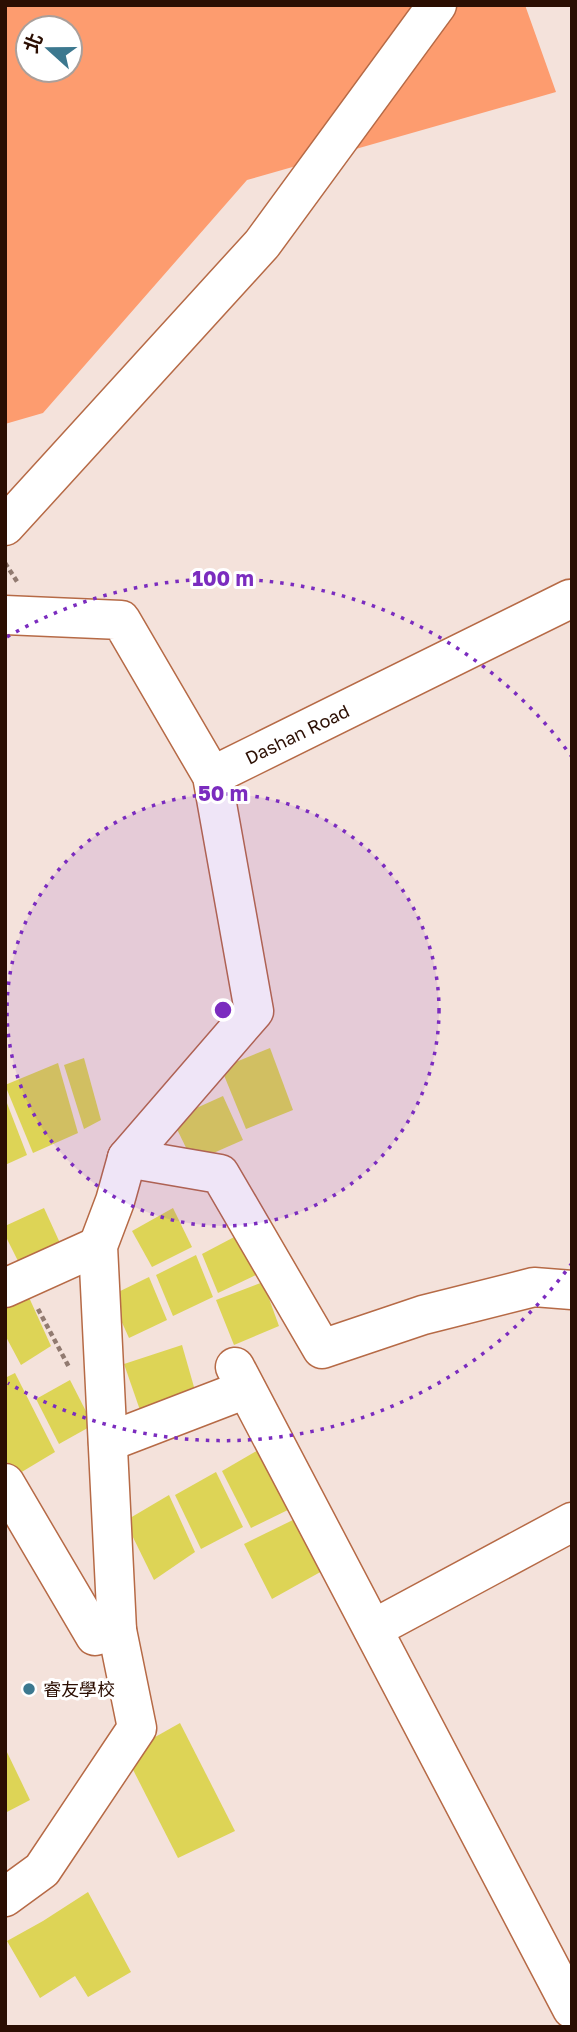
<svg xmlns="http://www.w3.org/2000/svg" width="577" height="2032" viewBox="0 0 577 2032" font-family="'Golos Text','Noto Sans TC',sans-serif">
<style>
.green{fill:#fd9c6f;fill-rule:evenodd}
.building{fill:#ddd456}
.lines{fill:none;stroke-linecap:round;stroke-linejoin:round}
.minor-casing{stroke:#b66a46;stroke-width:41}
.path{stroke:#917a70;stroke-width:4.5;stroke-dasharray:5 3.5;stroke-linecap:butt}
.minor{stroke:#fff;stroke-width:38}
.ring{fill:none;stroke:#7b2cbf;stroke-width:3.5;stroke-dasharray:3.5 7}
.poi-dot{fill:#3c788f;stroke:#fff;stroke-width:2.5}
.labels{text-anchor:middle;dominant-baseline:central;stroke-width:6;stroke-linejoin:round;paint-order:stroke}
.street-label{font-size:18px;fill:#2b0e02;stroke:#fff}
.poi-label{font-size:18px;fill:#2b0e02;stroke:#fff;text-anchor:start}
.centre{fill:#7b2cbf;stroke:#fff;stroke-width:3.5}
.ring-label{font-size:21px;text-anchor:middle;font-weight:bold;fill:#7b2cbf;stroke:#fff;stroke-width:6;stroke-linejoin:round;paint-order:stroke}
</style>
<rect width="100%" height="100%" fill="#f4e2db"/>
<path class="green" d="M5 5H525L556 92 247 180 43 413 5 424ZM28 28H70V70H28Z"/>
<g class="building">
<path d="M270 1048 293 1110 246 1129 221 1068Z"/>
<path d="M84 1058 101 1120 84 1129 64 1065Z"/>
<path d="M58 1063 78 1133 33 1153 5 1085Z"/>
<path d="M223 1096 243 1140 193 1162 172 1119Z"/>
<path d="M5 1098 27 1155 5 1165Z"/>
<path d="M44 1208 65 1254 24 1273 5 1235V1226Z"/>
<path d="M173 1208 192 1247 152 1267 132 1231Z"/>
<path d="M238 1235 256 1275 218 1293 202 1254Z"/>
<path d="M196 1255 213 1297 173 1316 156 1275Z"/>
<path d="M149 1277 167 1320 129 1338 110 1296Z"/>
<path d="M263 1282 279 1326 234 1345 216 1300Z"/>
<path d="M27 1293 51 1346 21 1365 5 1335V1304Z"/>
<path d="M182 1345 196 1394 141 1413 124 1364Z"/>
<path d="M15 1373 55 1452 15 1476 5 1458V1378Z"/>
<path d="M70 1380 93 1425 59 1444 36 1399Z"/>
<path d="M265 1446 294 1507 251 1528 222 1471Z"/>
<path d="M216 1472 243 1527 201 1549 175 1495Z"/>
<path d="M169 1495 195 1552 154 1580 125 1521Z"/>
<path d="M301 1516 324 1570 272 1599 244 1544Z"/>
<path d="M180 1723 235 1831 178 1858 125 1754Z"/>
<path d="M5 1748 30 1800 5 1813Z"/>
<path d="M88 1892 131 1972 88 1997 75 1976 40 1998 7 1941 43 1921Z"/>
</g>
<g class="lines">
<g class="minor-casing">
<g id="minor">
<path d="M5 526 262 244 437 5"/>
<path d="M5 615 121 620 212 776 254 1011 127 1158 115 1201 98 1246 117 1630 137 1728 42 1870 5 1897"/>
<path d="M212 776 570 599 572 600"/>
<path d="M127 1158 220 1174 322 1349 423 1315 534 1287 572 1290"/>
<path d="M5 1288 98 1246"/>
<path d="M235 1367 572 2009"/>
<path d="M108 1442 246 1389"/>
<path d="M5 1483 95 1636 117 1630"/>
<path d="M373 1629 572 1522"/>
</g>
</g>
<g class="path">
<path d="M5 563 18 583"/>
<path d="M38 1309 70 1369"/>
</g>
<use href="#minor" class="minor"/>
</g>
<circle cx="223" cy="1010" r="216" fill="#7b2cbf" fill-opacity=".12"/>
<g class="ring">
<circle cx="223" cy="1010" r="216"/>
<path d="M572 1263A431 431 0 0 1 8 1383M7 637A431 431 0 0 1 572 757"/>
</g>
<circle class="poi-dot" cx="29" cy="1689" r="7"/>
<g class="labels">
<g class="street-label">
<text transform="translate(297 734) rotate(-26)">Dashan Road</text>
</g>
<g class="poi-label">
<text x="43" y="1689">睿友學校</text>
</g>
</g>
<circle cx="223" cy="1010" r="10" class="centre"/>
<g class="ring-label">
<text x="223" y="586">100 m</text>
<text x="223" y="801">50 m</text>
</g>
<rect width="577" height="2032" fill="none" stroke="#2b0e02" stroke-width="14"/>
<g transform="translate(49 49) rotate(291)"><circle r="33" fill="#ffffff" stroke="#aa9f9a" stroke-width="2"/>
<path d="M0-5L12 26L0 18L-12 26Z" fill="#3c788f"/>
<text y="-10" font-size="19" font-weight="bold" text-anchor="middle" fill="#2b0e02">北</text>
</g>
</svg>
